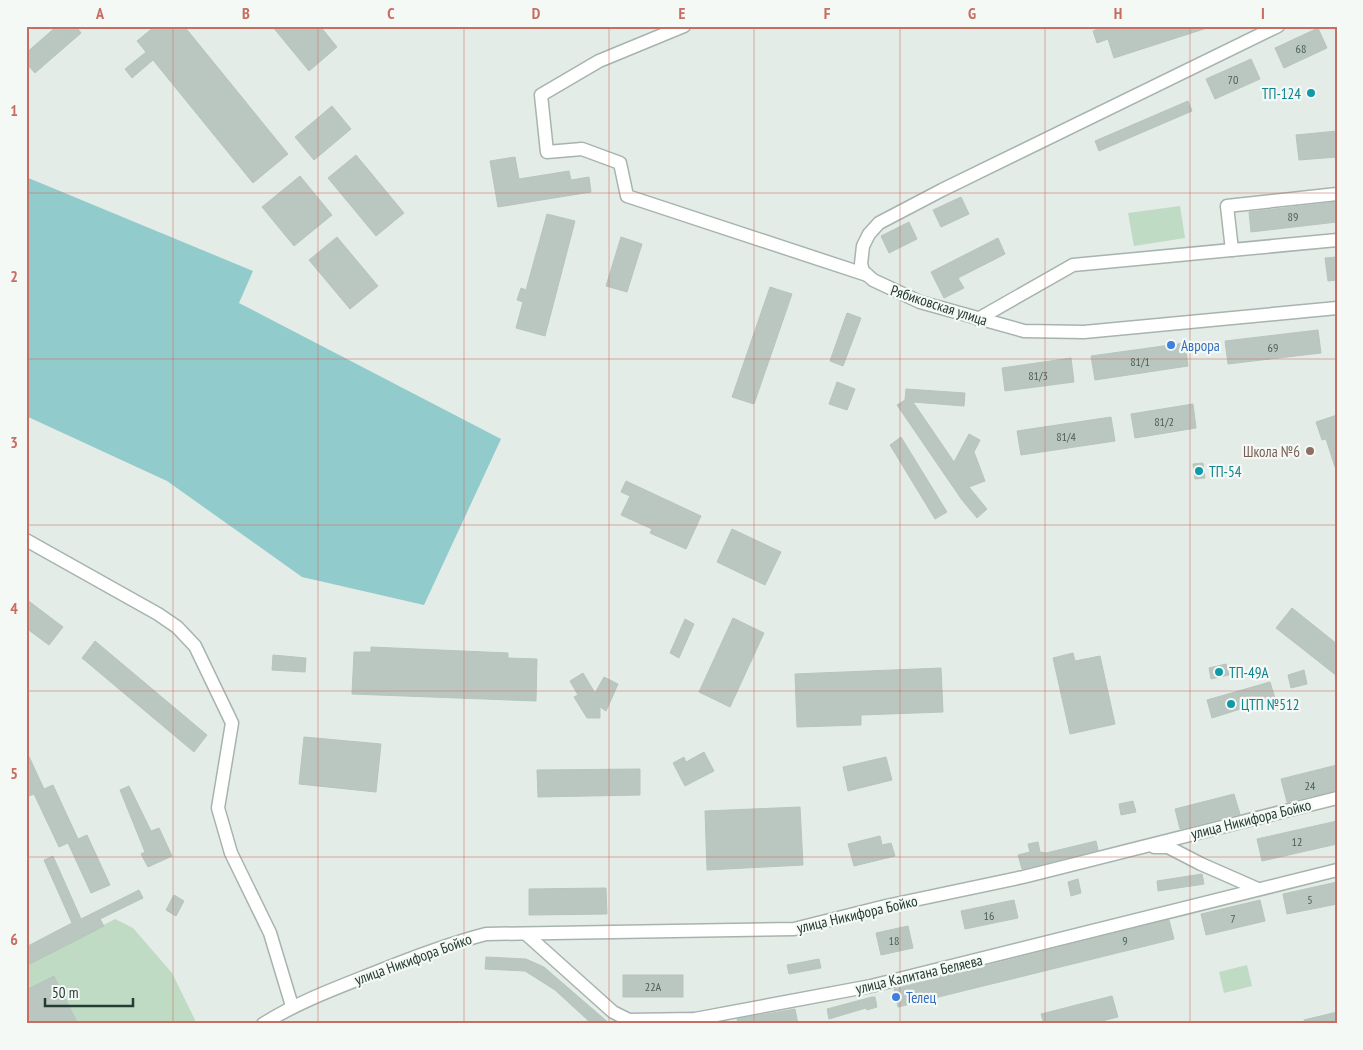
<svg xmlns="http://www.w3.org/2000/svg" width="1363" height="1050" viewBox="0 0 1363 1050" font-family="'PT Sans Narrow',sans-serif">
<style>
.green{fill:#bfdbc3}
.water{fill:#92cbcb}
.building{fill:#bac7c0;stroke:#b7c5bd}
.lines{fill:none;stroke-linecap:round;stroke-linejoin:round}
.minor-casing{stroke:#a7b4ad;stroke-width:15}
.minor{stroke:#fff;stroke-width:12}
.grid{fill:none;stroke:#c76d62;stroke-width:1;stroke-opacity:0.55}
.culture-dot{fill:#0f9aa8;stroke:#f4f9f6;stroke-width:2}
.shop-dot{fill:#3f7fe0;stroke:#f4f9f6;stroke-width:2}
.education-dot{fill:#8d6e63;stroke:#f4f9f6;stroke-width:2}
.labels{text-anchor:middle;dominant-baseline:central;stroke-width:4.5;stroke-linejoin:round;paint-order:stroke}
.number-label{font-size:12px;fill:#4a5f56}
.culture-label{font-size:15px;fill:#0d838f;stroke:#f4f9f6;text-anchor:start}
.street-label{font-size:15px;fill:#253c32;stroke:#f4f9f6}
.shop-label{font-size:15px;fill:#366cbe;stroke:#f4f9f6;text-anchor:start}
.education-label{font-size:15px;fill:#785e54;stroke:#f4f9f6;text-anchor:end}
.neatline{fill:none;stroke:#c76d62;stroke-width:2}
.grid-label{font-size:16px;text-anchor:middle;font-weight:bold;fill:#c76d62}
</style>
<rect width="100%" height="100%" fill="#e4ece7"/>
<g class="green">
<path d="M1180 206 1185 238 1134 246 1128 213Z"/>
<path d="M115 919 133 928 172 973 197 1024H26V966Z"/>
<path d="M1247 965 1252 986 1224 993 1219 972Z"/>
</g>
<path class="water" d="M26 177 253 271 239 303 501 439 424 605 302 577 167 481 26 416Z"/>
<g class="building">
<path d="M57 26H76L81 33 35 73 26 63V53Z"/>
<path d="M155 26H184L288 154 253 183 153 60 132 78 125 69 146 52 137 41Z"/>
<path d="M272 26H320L337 47 309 71Z"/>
<path d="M1104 26H1207V28L1114 58 1108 39 1097 43 1093 31Z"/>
<path d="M1318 28 1327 48 1284 68 1275 48Z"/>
<path d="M1251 59 1260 79 1215 99 1206 79Z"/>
<path d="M1188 101 1192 111 1099 151 1095 141Z"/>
<path d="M332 106 351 129 314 160 295 137Z"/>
<path d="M1337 131V157L1299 160 1296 135Z"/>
<path d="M356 155 404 213 376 236 328 178Z"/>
<path d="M515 157 519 179 569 171 571 180 589 177 591 192 498 207 490 161Z"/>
<path d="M300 176 332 215 294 246 262 207Z"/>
<path d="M961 197 969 214 941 227 933 210Z"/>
<path d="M1337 202V222L1251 232 1249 212Z"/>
<path d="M547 214 575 221 545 336 516 328 523 302 517 300 521 288 526 290Z"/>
<path d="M909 222 917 239 889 253 881 236Z"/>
<path d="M337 237 378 286 350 309 309 260Z"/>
<path d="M621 237 642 244 627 292 606 286Z"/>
<path d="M998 238 1005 254 958 278 964 288 944 298 931 272Z"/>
<path d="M1337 257V280L1328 281 1325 258Z"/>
<path d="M770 287 792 294 754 404 732 397Z"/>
<path d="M847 313 861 318 843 366 830 361Z"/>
<path d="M1318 330 1321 353 1228 364 1225 341Z"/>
<path d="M1185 343 1188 366 1095 380 1091 356Z"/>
<path d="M1071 358 1074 382 1005 391 1002 368Z"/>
<path d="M837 382 855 389 847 410 829 404Z"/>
<path d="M906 389 965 393 964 406 913 402 954 462 969 434 980 440 974 452 985 481 969 487 987 509 977 518 962 500 897 405 905 400Z"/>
<path d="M1193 404 1196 428 1135 438 1131 414Z"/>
<path d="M1337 415V467H1335L1326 439 1322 440 1316 422Z"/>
<path d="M1111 417 1115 441 1021 455 1017 431Z"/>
<path d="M901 437 947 512 935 519 890 445Z"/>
<path d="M1203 463 1205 478 1195 479 1193 464Z"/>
<path d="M626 481 701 516 686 549 650 533 652 529 621 515 630 496 621 492Z"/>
<path d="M732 529 781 552 765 585 717 562Z"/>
<path d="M26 599 63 627 49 645 26 628Z"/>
<path d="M1292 608 1337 644V676L1276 628Z"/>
<path d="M733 618 764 633 730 707 699 692Z"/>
<path d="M685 619 694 624 679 658 670 653Z"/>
<path d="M95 641 207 735 194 752 82 658Z"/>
<path d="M371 647 508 653V658L537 659 536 701 352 694 354 652H371Z"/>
<path d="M1073 653 1075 661 1100 656 1115 724 1070 734 1053 658Z"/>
<path d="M273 655 306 658 305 672 272 670Z"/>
<path d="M1226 664 1229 675 1211 679 1209 668Z"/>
<path d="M941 668 943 712 861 715V725L797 727 795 674Z"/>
<path d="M1304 670 1307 684 1291 688 1288 675Z"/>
<path d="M583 673 595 693 604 677 618 684 606 711 600 707V718H587L574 697 578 695 570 681Z"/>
<path d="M1270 682 1275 698 1212 718 1207 700Z"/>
<path d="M304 737 381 744 376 792 299 784Z"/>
<path d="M26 750 44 789 53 785 78 839 87 835 110 885 91 893 68 843 59 847 34 794 26 797Z"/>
<path d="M704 752 714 771 685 786 673 763 684 757 686 762Z"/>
<path d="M886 757 892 780 848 791 843 767Z"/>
<path d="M1337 765V790L1287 802 1281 779Z"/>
<path d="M640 769V795L538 797 537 770Z"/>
<path d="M129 786 151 831 159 828 172 856 148 867 141 854 145 852 120 790Z"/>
<path d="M1234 794 1240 814 1180 829 1175 809Z"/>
<path d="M1133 801 1136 812 1121 815 1119 804Z"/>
<path d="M800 807 803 865 707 870 705 811Z"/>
<path d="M1337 821V844L1262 861 1257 839Z"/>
<path d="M880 836 882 845 891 843 895 856 854 866 848 844Z"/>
<path d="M1096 841 1098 850 1022 869 1018 855 1030 852 1028 844 1038 842 1040 852 1046 853Z"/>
<path d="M53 856 81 919 139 890 143 898 100 919 104 926 26 966V947L72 923 44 860Z"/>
<path d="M1202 874 1204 884 1158 891 1157 881Z"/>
<path d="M1078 879 1081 893 1071 896 1068 882Z"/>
<path d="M1337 882V904L1287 914 1283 894Z"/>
<path d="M606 888 607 914 529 915V889Z"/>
<path d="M174 895 184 901 176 916 166 910Z"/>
<path d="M1014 900 1018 918 965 929 961 911Z"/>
<path d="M1260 900 1265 921 1206 935 1201 914Z"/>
<path d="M1169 920 1174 939 898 1007 894 989Z"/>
<path d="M908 926 913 948 881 955 876 933Z"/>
<path d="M486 957 526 959 544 967 610 1024H592L555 990 525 971 485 969Z"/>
<path d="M819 959 821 968 789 974 787 965Z"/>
<rect x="623" y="975" width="60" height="22"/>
<path d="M54 976 78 1024H26V990Z"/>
<path d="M1112 996 1118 1017 1090 1024H1044L1041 1014Z"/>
<path d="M872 997H875L877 1007 867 1010 866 1008 829 1019 827 1009Z"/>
<path d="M795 1009 798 1024H738L737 1019Z"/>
<path d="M1337 1012V1024H1305L1304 1020Z"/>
</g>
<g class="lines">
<g class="minor-casing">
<g id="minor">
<path d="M684 26 599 61 541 95 547 152 582 149 620 163 627 196 867 275"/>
<path d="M1278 26 942 190 879 223 869 234 863 246 861 264 863 271 873 280 920 302 1024 331 1084 332 1337 308"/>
<path d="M1232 250 1227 206 1337 194"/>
<path d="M978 319 1073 265 1337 240"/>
<path d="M26 540 158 614 177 627 195 646 232 723 218 808 231 853 270 933 292 1006"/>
<path d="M1154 847H1168L1201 864 1258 889"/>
<path d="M526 934 613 1012 629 1020 695 1019 871 986 1337 870"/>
<path d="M263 1024C298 1002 336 988 374 973 411 958 447 944 486 934L794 929 886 906 1023 877 1337 798"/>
</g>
</g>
<use href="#minor" class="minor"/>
</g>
<path class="grid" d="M173 26V1024M318 26V1024M464 26V1024M609 26V1024M754 26V1024M900 26V1024M1045 26V1024M1190 26V1024M26 193H1337M26 359H1337M26 525H1337M26 691H1337M26 857H1337"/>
<g class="culture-dot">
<circle cx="1311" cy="93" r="5"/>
<circle cx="1199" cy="471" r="5"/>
<circle cx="1219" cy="672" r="5"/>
<circle cx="1231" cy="704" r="5"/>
</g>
<g class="shop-dot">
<circle cx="1171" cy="345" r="5"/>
<circle cx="896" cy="997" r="5"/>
</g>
<circle class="education-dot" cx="1310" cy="451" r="5"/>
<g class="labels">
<g class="number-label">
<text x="1301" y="48">68</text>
<text x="1233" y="79">70</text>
<text x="1293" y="216">89</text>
<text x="1273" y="347">69</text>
<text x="1140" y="361">81/1</text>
<text x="1038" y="375">81/3</text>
<text x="1164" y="421">81/2</text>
<text x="1066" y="436">81/4</text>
<text x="1310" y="785">24</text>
<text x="1297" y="841">12</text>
<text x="1310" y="899">5</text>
<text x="989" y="915">16</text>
<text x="1233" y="918">7</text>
<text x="894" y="940">18</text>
<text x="1125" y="940">9</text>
<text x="653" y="986">22А</text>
</g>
<g class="culture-label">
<text x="1301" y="93" text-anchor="end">ТП-124</text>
<text x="1209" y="471">ТП-54</text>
<text x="1229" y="672">ТП-49А</text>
<text x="1241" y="704">ЦТП №512</text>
</g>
<g class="street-label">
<text transform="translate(939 305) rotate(18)">Рябиковская улица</text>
<text transform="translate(1251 819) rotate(-14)">улица Никифора Бойко</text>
<text transform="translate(857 914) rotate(-13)">улица Никифора Бойко</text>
<text transform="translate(413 959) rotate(-20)">улица Никифора Бойко</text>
<text transform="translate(919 974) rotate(-13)">улица Капитана Беляева</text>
</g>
<g class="shop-label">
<text x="1181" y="345">Аврора</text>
<text x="906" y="997">Телец</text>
</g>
<g class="education-label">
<text x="1300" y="451">Школа №6</text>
</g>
</g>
<rect width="1363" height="1050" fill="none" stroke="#f4f9f6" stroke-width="55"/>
<path d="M45 998v8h88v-8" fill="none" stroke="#253c32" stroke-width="2.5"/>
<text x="52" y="998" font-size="15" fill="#253c32" stroke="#f4f9f6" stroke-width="4" paint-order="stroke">50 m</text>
<rect x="28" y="28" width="1308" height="994" class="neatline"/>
<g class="grid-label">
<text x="100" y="19">A</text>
<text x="246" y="19">B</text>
<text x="391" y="19">C</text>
<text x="536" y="19">D</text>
<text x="682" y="19">E</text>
<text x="827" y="19">F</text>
<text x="972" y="19">G</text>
<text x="1118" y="19">H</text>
<text x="1263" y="19">I</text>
<text x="14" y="116">1</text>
<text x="14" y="282">2</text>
<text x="14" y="448">3</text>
<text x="14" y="614">4</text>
<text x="14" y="779">5</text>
<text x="14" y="945">6</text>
</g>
</svg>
